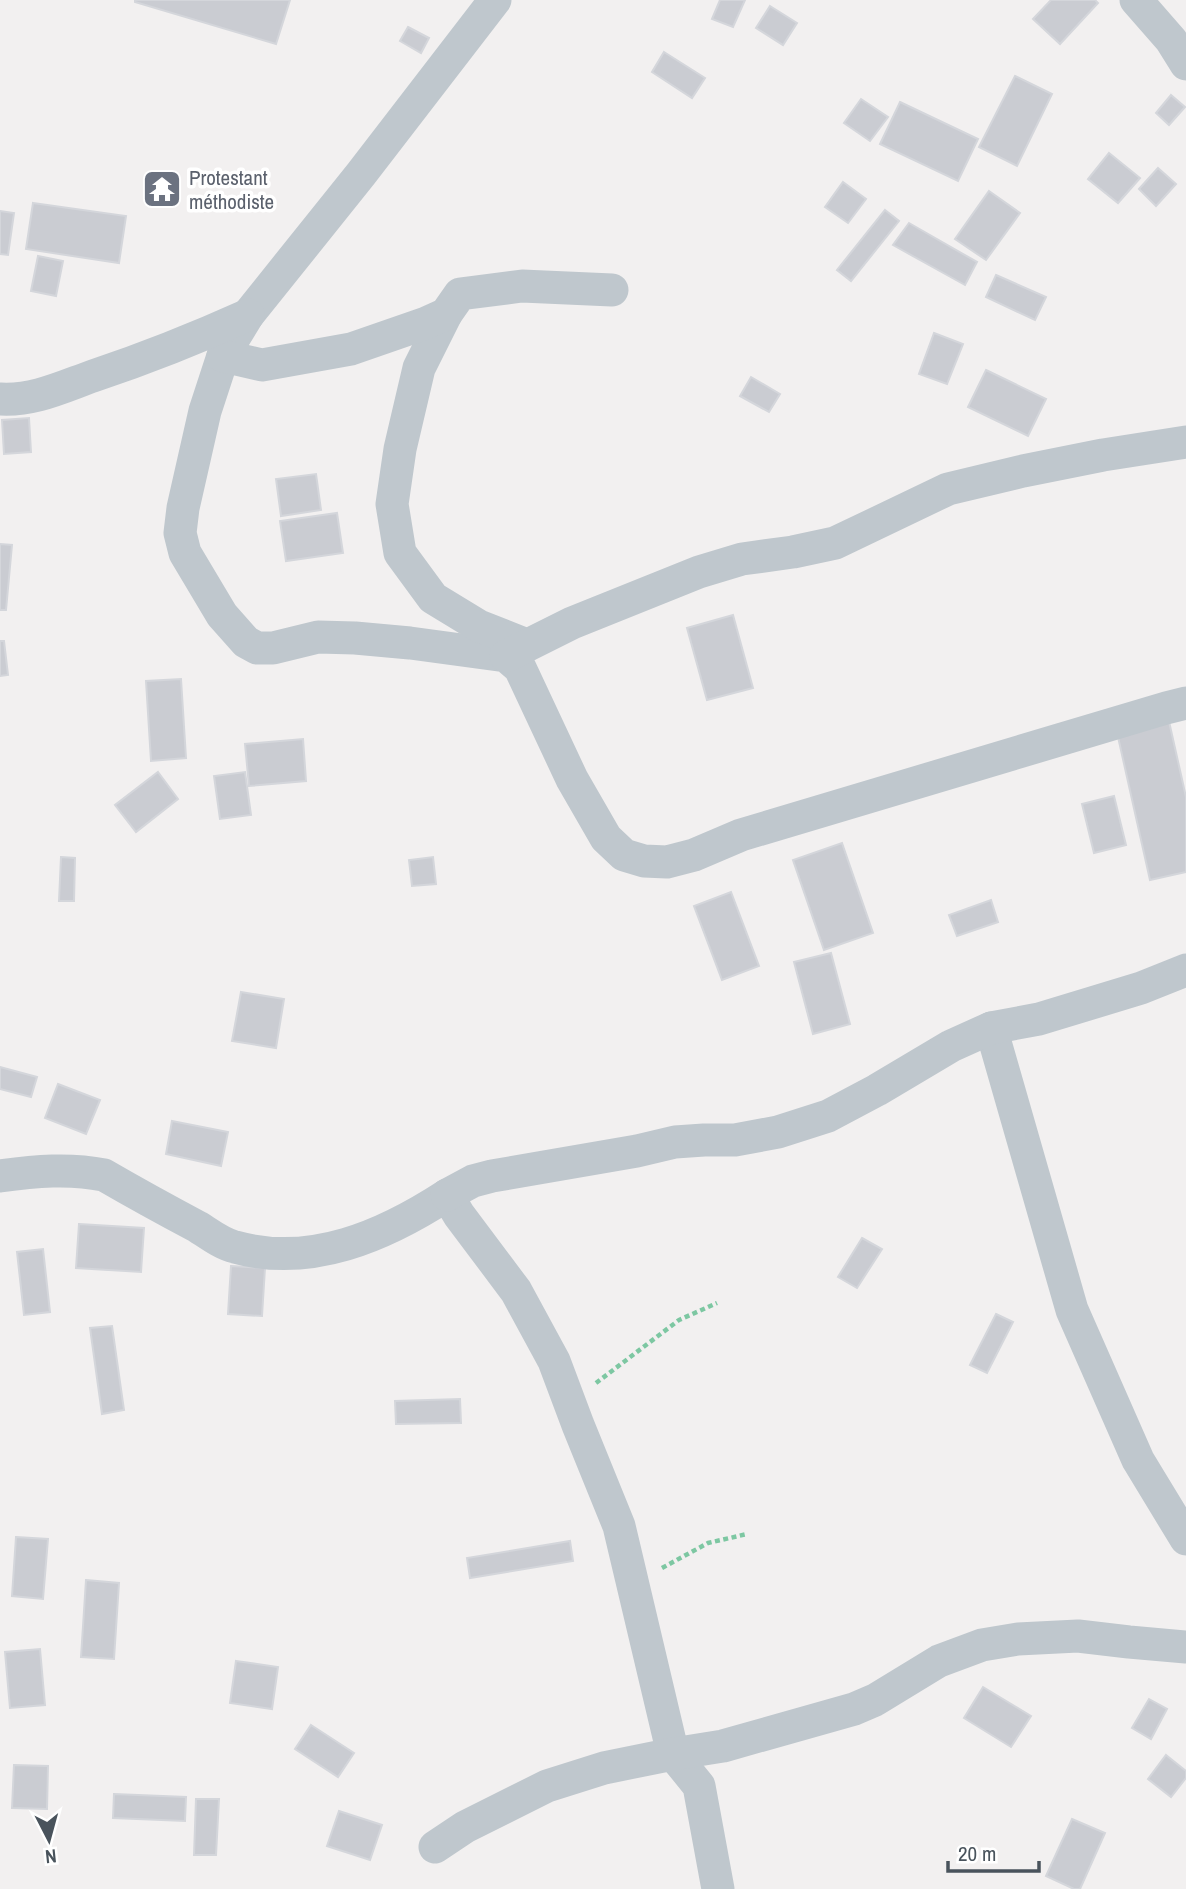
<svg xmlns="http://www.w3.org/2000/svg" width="1186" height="1889" viewBox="0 0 1186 1889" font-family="'Archivo Narrow',sans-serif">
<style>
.building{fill:#caccd2;stroke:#d4d6db;stroke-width:2}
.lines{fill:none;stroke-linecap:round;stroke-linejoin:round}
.path{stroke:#7dc7a2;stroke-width:4.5;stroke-dasharray:5 3.5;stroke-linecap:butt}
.street{stroke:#bfc7cd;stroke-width:33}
.labels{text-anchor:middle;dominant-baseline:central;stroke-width:7;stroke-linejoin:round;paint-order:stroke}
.worship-label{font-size:21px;fill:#5b616d;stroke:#fff;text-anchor:start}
</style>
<rect width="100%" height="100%" fill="#f2f0f0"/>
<g class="building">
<path d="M135 0H290L276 44 135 2Z"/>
<path d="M720 0H745L733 27 712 19Z"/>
<path d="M1051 0H1095L1098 3 1060 44 1033 19Z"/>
<path d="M770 6 797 23 783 45 756 28Z"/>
<path d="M408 27 429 38 421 53 400 41Z"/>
<path d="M664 52 705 78 692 98 652 72Z"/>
<path d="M1015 76 1052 94 1017 166 979 147Z"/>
<path d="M1171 95 1185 107 1169 125 1156 113Z"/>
<path d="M861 99 888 117 870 141 844 123Z"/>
<path d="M900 102 978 139 958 181 880 144Z"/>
<path d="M1109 153 1140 178 1118 203 1088 179Z"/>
<path d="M1158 168 1176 184 1156 206 1139 189Z"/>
<path d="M843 182 866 199 848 223 825 207Z"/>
<path d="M989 191 1020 213 986 260 955 239Z"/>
<path d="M33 203 126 216 119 263 26 249Z"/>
<path d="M885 210 899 221 851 281 837 270Z"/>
<path d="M0 211 14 213 8 255 0 254Z"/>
<path d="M909 223 977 262 965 285 893 245Z"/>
<path d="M38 256 63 261 56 296 31 291Z"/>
<path d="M996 275 1046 297 1035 320 986 297Z"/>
<path d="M934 333 963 344 947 384 919 374Z"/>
<path d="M986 370 1046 399 1028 436 968 407Z"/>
<path d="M751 377 780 394 769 412 740 396Z"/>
<path d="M29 418 31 452 4 454 2 420Z"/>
<path d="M316 474 321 510 281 516 276 479Z"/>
<path d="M337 513 343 553 286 561 280 521Z"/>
<path d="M0 544 12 545 6 610H0Z"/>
<path d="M733 615 753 688 707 700 687 628Z"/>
<path d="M0 641H4L8 675 0 676Z"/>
<path d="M181 679 186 758 151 761 146 681Z"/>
<path d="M1166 708 1186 797V872L1150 880 1114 719Z"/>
<path d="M303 739 306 781 249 786 245 744Z"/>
<path d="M158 772 178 799 136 832 115 805Z"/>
<path d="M245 772 251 815 220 819 214 776Z"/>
<path d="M1114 796 1126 845 1094 853 1082 804Z"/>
<path d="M842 843 873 933 824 950 793 860Z"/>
<path d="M61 857 75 858 74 901H59Z"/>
<path d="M433 857 436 884 412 886 409 860Z"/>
<path d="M731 892 759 966 722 980 694 906Z"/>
<path d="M991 900 998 922 957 936 949 915Z"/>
<path d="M831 953 850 1024 813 1034 794 962Z"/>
<path d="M241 992 284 999 276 1048 232 1041Z"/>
<path d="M0 1067 37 1077 31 1097 0 1089Z"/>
<path d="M58 1084 100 1100 86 1134 45 1118Z"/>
<path d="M172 1121 228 1132 221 1166 166 1154Z"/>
<path d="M79 1224 144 1228 141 1272 76 1268Z"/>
<path d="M862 1238 882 1249 857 1288 838 1277Z"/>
<path d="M43 1249 50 1312 24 1315 17 1252Z"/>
<path d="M231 1266 265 1268 262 1316 228 1314Z"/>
<path d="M996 1314 1013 1322 987 1373 970 1365Z"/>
<path d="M112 1326 124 1410 102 1414 90 1328Z"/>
<path d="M460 1399 461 1423 396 1424 395 1401Z"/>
<path d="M16 1537 48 1539 43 1599 12 1596Z"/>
<path d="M570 1541 573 1561 470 1578 467 1558Z"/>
<path d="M86 1580 119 1583 114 1659 81 1657Z"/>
<path d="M40 1649 45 1705 10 1708 5 1652Z"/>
<path d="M236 1661 278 1667 272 1709 230 1703Z"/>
<path d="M983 1687 1031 1716 1011 1747 964 1718Z"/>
<path d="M1149 1699 1167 1709 1151 1739 1132 1728Z"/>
<path d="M311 1725 354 1753 338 1777 295 1749Z"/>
<path d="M1166 1755 1186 1771V1778L1171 1797 1148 1779Z"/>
<path d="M14 1765 48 1766 47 1809 12 1808Z"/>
<path d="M114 1794 186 1797 185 1821 113 1818Z"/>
<path d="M196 1799H219L216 1855H194Z"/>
<path d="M339 1811 382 1825 370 1860 327 1846Z"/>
<path d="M1072 1819 1105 1833 1080 1889H1074L1046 1876Z"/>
</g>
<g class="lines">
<g class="path">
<path d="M596 1383 679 1320 717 1303"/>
<path d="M662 1568 708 1543 747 1534"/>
</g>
<g class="street">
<path d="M495 0 361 174 248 315 223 356 205 411 183 508 180 533 185 553 222 615 246 642 257 648H273L318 637 355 638 410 643 506 656 520 668 572 779 606 838 624 855 644 861 667 862 694 855 741 835 1166 708 1186 703"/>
<path d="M1136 0 1171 40 1186 64"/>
<path d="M446 314 419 368 400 449 392 504 400 553 433 598 479 626 527 645"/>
<path d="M223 356 262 365 351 349 426 323 446 314 460 294 522 286 612 290"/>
<path d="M0 399C34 401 62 387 93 376 147 358 197 338 248 315"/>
<path d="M506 656 572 623 699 572 742 559 793 552 835 543 948 489 1023 471 1103 455 1186 442"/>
<path d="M991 1028 1072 1310 1138 1460 1186 1539"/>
<path d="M0 1176C35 1171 70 1168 104 1175 135 1193 166 1210 198 1227 209 1234 222 1244 235 1247 311 1268 384 1236 447 1195L459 1215 516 1291 554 1361 578 1425 619 1526 673 1754 699 1786 718 1889"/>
<path d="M447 1195 473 1181 492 1176 637 1151 675 1142 704 1140H735L778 1132 828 1116 877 1090 951 1046 991 1028 1039 1019 1141 988 1186 970"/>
<path d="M435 1847 465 1827 547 1786 604 1768 673 1754 723 1746 854 1709 875 1700 939 1661 982 1645 1018 1639 1078 1636 1129 1642 1186 1647"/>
</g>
</g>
<defs>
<g id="temple-square" transform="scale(2.0125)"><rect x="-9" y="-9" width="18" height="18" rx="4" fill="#6b7280" stroke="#fff"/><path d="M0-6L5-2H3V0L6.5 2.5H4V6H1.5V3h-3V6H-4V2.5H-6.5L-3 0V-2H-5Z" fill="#fff"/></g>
</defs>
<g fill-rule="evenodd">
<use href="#temple-square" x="162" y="189"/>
</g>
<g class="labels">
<g class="worship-label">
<text x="189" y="177">Protestant<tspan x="189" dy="24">méthodiste</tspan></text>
</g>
</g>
<g transform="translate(49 1840) rotate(174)" stroke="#ffffff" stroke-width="5" paint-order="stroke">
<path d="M0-5L12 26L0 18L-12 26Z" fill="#49535c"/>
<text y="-10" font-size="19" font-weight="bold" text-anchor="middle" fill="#49535c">N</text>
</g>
<path d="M948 1861v10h91v-10" fill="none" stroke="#49535c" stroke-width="3.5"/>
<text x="958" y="1861" font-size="21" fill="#49535c" stroke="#ffffff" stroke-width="5" paint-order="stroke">20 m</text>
</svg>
